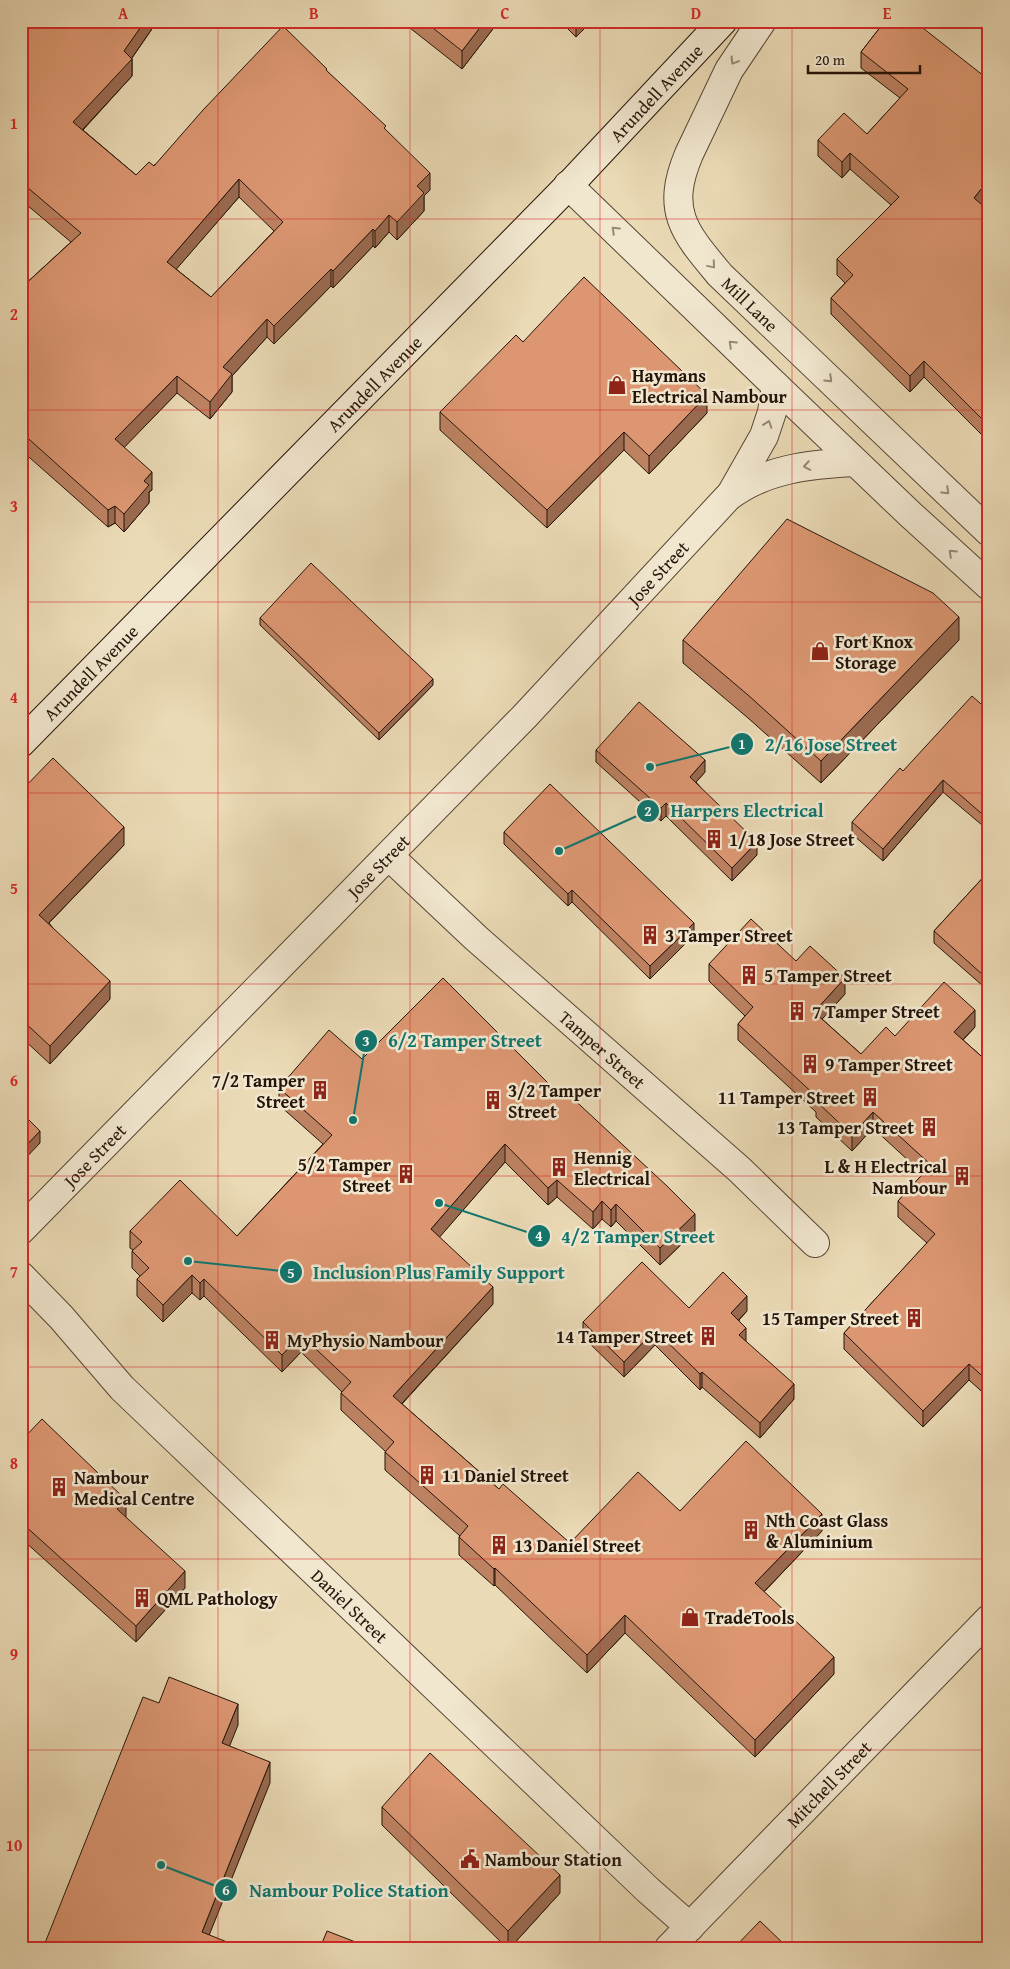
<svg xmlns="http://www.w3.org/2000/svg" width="1010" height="1969" viewBox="0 0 1010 1969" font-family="'Gentium Book Plus',serif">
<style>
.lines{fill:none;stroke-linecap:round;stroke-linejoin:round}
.street-casing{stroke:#564634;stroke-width:30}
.secondary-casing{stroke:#251409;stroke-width:30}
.street{stroke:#f1e7cf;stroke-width:28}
.secondary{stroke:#f1e7cf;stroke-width:28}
.wall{fill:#bd8262;stroke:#251409;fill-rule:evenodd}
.shaded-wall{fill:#9a6a50;stroke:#251409}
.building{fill:#dc9772;stroke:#251409;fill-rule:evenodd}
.oneway{stroke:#958876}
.grid{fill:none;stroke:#d62828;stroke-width:1;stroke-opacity:0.55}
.labels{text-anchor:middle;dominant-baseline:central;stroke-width:5;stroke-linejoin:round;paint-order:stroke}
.street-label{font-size:18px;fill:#251409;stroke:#f1e7cf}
.poi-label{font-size:18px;font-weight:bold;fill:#251409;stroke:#f1e7cf;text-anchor:start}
.leader{fill:none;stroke:#0f766e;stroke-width:2}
.callout-dot{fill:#0f766e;stroke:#f1e7cf;stroke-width:2}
.mark-label{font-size:15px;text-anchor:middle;font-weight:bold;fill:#fff}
.callout-label{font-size:19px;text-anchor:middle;font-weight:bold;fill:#0f766e;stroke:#f1e7cf;stroke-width:5;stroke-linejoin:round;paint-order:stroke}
.neatline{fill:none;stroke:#d62828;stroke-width:2}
.grid-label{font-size:16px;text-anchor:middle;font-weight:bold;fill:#d62828}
</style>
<rect width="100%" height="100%" fill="#eadab5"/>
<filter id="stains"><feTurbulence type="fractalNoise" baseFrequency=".004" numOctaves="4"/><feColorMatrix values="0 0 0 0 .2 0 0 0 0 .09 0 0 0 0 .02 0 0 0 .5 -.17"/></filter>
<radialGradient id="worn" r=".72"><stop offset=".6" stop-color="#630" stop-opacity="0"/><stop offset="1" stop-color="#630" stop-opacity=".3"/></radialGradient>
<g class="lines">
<g class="street-casing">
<g id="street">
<path id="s1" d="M762 21 729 70 689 154C665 211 684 232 720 275L989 532"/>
<path d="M568 185 776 386 911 515 989 586"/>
<path d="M731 494 764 436 772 412 776 386"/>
<path id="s2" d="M389 856 476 938 740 1170 815 1243"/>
<path id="s3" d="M21 1230 525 716 728 497C764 469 811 464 855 462"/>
<path id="s4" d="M21 1276 61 1317 122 1388 648 1890 690 1927"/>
<path id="s5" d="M669 1948 989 1619"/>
</g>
</g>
<g class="secondary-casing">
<g id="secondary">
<path id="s6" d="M21 743 571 183 723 21"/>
</g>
</g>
<use href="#street" class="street"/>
<use href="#secondary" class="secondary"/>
</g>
<g class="wall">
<path d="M21 21H156V23L132 58V76L83 130 136 175 327 71 386 130 430 190 424 196V211L397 240 389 232 375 248 373 246 333 288 331 286 274 344 267 337 232 376V392L210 419 177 393 124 447 152 490 149 492V503L124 532 115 523 108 527 21 450V288L71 242 21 200ZM239 197 274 231 211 297 176 269Z"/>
<path d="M410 21H499L462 69 410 28Z"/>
<path d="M560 21H592L576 37Z"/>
<path d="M885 21 981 205 989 211V438L987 440 924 377 910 392 831 314V298L845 283 837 275V259L891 205 850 169 842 178 818 156V140L867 134 900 98 861 68V52Z"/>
<path d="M523 342 707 413 649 474 624 450 547 528 440 430V412Z"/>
<path d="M260 618 433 685 379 740 260 625Z"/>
<path d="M683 640H959L821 783 748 718 683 663Z"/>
<path d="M989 711V831L943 792 883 861 852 834V822L903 771Z"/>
<path d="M596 750 705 772 696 782 757 855 732 881 666 816 661 821 596 762Z"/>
<path d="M21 791 124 845 49 923 110 999 50 1064 21 1037Z"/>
<path d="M504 832 694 935 650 979 572 902 568 906 504 844Z"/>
<path d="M989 871 983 986 934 943V931Z"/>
<path d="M796 961 845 994 822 1019 861 1054 895 1036 975 1027 963 1040 989 1063V1398L969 1380 923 1427 844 1349V1333L927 1243 898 1217V1201L923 1174 873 1128 852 1151 816 1117V1112L738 1040V1024L745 1016 709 981V964Z"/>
<path d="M362 1059 695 1231 660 1265 616 1221 611 1227 602 1219 593 1229 557 1197 548 1205 505 1162 439 1237 493 1304 402 1404 499 1489 570 1543 680 1511 822 1531 764 1592 834 1674 755 1757 625 1633 587 1673 495 1585 494 1586 459 1555V1537L460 1536 385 1470V1452H386L341 1410V1393L342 1392 301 1352 282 1372 204 1296 200 1300 192 1293 163 1322 137 1296V1279L140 1276 132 1268V1251L133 1250 130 1248V1231L237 1236 323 1144 279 1105V1088Z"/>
<path d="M689 1308 747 1311 739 1320 746 1342 794 1399 760 1438 702 1387 700 1390 655 1345 624 1377 583 1337V1322Z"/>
<path d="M21 1441 126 1516V1517L185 1588 136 1642 23 1540Z"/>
<path d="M382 1807 560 1893 510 1948H507L382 1825Z"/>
</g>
<g class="shaded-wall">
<path d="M145 21H156V23L129 62 132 59V76L73 140V122Z"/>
<path d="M485 21H499L462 69V51Z"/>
<path d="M576 21H592L576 37Z"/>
<path d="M850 153V169L842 178V162Z"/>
<path d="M430 173V190L424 196V211L397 240V222L417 186Z"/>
<path d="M239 179V197L167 280V262Z"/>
<path d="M989 179V195L974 214V198Z"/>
<path d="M389 215V232L375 248V231Z"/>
<path d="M373 229V246L333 288V271Z"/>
<path d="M331 269V286L274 344V326Z"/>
<path d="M267 319V337L232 376V392L210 419V402L223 367Z"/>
<path d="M924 361V377L910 392V376Z"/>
<path d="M177 376V393L115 457V439Z"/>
<path d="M707 395V413L649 474V456Z"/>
<path d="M989 422V438L987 440V424Z"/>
<path d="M624 432V450L547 528V510Z"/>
<path d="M152 472V490L149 492V503L124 532V514L144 481Z"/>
<path d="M115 506V523L108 527V510Z"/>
<path d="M959 617V640L821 783V761Z"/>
<path d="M433 679V685L379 740V733Z"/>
<path d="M705 760V772L690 789V777Z"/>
<path d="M943 780V792L883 861V849Z"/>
<path d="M666 803V816L661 821V808Z"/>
<path d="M124 827V845L39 933V915Z"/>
<path d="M757 842V855L732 881V868Z"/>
<path d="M572 890V902L568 906V894Z"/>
<path d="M694 923V935L650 979V966Z"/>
<path d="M989 969V980L983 986V975Z"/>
<path d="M845 978V994L814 1028V1012Z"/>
<path d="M110 981V999L50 1064V1046Z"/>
<path d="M975 1010V1027L954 1049V1032Z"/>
<path d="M989 1104V1120L982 1112Z"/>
<path d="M873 1112V1128L852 1151V1135Z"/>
<path d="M40 1131V1143L21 1163V1151Z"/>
<path d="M505 1144V1162L431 1247V1229Z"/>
<path d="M557 1180V1197L548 1205V1188Z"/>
<path d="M602 1201V1219L593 1229V1212Z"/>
<path d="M616 1204V1221L611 1227V1210Z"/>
<path d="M695 1214V1231L660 1265V1248Z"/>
<path d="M192 1275V1293L163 1322V1305Z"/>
<path d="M204 1279V1296L200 1300V1283Z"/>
<path d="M493 1287V1304L393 1413V1396Z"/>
<path d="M747 1296V1311L731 1328V1313Z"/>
<path d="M746 1328V1343L739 1335Z"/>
<path d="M655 1330V1345L624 1377V1362Z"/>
<path d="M301 1335V1352L282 1372V1355Z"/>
<path d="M969 1364V1380L923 1427V1411Z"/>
<path d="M702 1372V1387L700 1390V1374Z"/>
<path d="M794 1384V1399L760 1438V1423Z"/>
<path d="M126 1500V1516L117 1526V1509Z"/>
<path d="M822 1514V1531L755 1601V1583Z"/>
<path d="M23 1524V1540L21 1542V1525Z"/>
<path d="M495 1568V1585L494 1586V1569Z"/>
<path d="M185 1571V1588L136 1642V1626Z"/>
<path d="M625 1615V1633L587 1673V1655Z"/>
<path d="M834 1657V1674L755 1757V1740Z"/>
<path d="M238 1704V1725L222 1765V1743Z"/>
<path d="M270 1762V1783L204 1948 202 1932Z"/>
<path d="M560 1875V1893L510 1948H508V1931Z"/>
</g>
<g class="building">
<path d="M21 21H145L124 51 132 59 73 122 136 175 149 162 154 166 203 110 283 26 327 69 326 70 386 126 384 128 430 173 417 186 424 193 397 222 389 215 375 231 373 229 333 271 331 269 274 326 267 319 223 367 232 374 210 402 177 376 115 439 152 472 144 481 149 485 124 514 115 506 108 510 21 432V288L81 233 21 182ZM239 179 283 222 211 297 167 262Z"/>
<path d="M424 21H485L462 51Z"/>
<path d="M885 21H914L989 80V179L974 198 989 211V422L987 424 924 361 910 376 831 298 853 275 837 259 899 197 850 153 842 162 818 140 844 113 867 134 908 89 861 52Z"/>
<path d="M584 277 707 395 649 456 624 432 547 510 440 412 516 335 523 342Z"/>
<path d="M787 519 933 593 959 617 821 761 748 695 683 640Z"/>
<path d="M311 563 433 679 379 733 260 618Z"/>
<path d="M972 696 989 711V820L943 780 883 849 852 822 900 768 903 771Z"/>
<path d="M639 702 705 760 690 777 757 842 732 868 666 803 661 808 596 750Z"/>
<path d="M53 758 124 827 39 915 110 981 50 1046 21 1019V791Z"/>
<path d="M550 784 694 923 650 966 572 890 568 894 504 832Z"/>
<path d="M989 871V969L983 975 934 931Z"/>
<path d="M751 919 796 961 810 946 845 978 814 1012 861 1054 886 1027 895 1036 944 982 975 1010 954 1032 989 1063V1104L982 1112 989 1118V1382L969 1364 923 1411 844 1333 935 1234 898 1201 931 1165 873 1112 852 1135 816 1101 818 1098 738 1024 753 1007 709 964Z"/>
<path d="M443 978 563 1098 567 1093 667 1186 695 1214 660 1248 616 1204 611 1210 602 1201 593 1212 557 1180 548 1188 505 1144 431 1229 493 1287 393 1396 499 1489 503 1484 570 1543 638 1472 680 1511 746 1441 822 1514 755 1583 834 1657 755 1740 625 1615 587 1655 495 1568 494 1569 459 1537 468 1526 385 1452 394 1442 341 1393 351 1382 301 1335 282 1355 204 1279 200 1283 192 1275 163 1305 137 1279 149 1268 132 1251 142 1242 130 1231 180 1180 237 1236 332 1135 279 1088 329 1030 362 1059Z"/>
<path d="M21 1112 40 1131 21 1151Z"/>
<path d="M642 1262 689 1308 723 1272 747 1296 731 1313 746 1328 739 1335 794 1384 760 1423 702 1372 700 1374 655 1330 624 1362 583 1322Z"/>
<path d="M42 1419 126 1500 117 1509 185 1571 136 1626 23 1524 21 1525V1441Z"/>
<path d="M169 1677 238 1704 222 1743 270 1762 202 1932 242 1948H43L143 1697 159 1703Z"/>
<path d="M430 1753 560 1875 508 1931 382 1807Z"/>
<path d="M760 1921 788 1948H734Z"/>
<path d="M327 1931 371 1948H320Z"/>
</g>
<defs><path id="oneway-chevron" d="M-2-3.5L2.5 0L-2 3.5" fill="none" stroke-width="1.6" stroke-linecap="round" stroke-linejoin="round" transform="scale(1.25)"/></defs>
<g class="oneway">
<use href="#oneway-chevron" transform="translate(734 61) rotate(121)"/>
<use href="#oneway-chevron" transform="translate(615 230) rotate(-136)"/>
<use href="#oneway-chevron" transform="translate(712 265) rotate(50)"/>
<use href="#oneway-chevron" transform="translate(732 344) rotate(-136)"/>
<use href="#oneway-chevron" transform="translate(829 379) rotate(44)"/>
<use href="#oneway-chevron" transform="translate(768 424) rotate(-71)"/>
<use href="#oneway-chevron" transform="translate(807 466) rotate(170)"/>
<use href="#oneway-chevron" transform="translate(946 491) rotate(44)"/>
<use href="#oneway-chevron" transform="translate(952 553) rotate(-137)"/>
</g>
<path class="grid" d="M218 21V1948M410 21V1948M600 21V1948M792 21V1948M21 219H989M21 410H989M21 602H989M21 793H989M21 984H989M21 1176H989M21 1367H989M21 1559H989M21 1750H989"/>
<defs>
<g id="shop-bare" transform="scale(1.5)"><path d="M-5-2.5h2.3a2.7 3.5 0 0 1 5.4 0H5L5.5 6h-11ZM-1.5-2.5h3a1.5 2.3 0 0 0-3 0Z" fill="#8f2418" stroke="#f1e7cf" stroke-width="2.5" paint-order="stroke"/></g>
<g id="building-bare" transform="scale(1.5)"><path d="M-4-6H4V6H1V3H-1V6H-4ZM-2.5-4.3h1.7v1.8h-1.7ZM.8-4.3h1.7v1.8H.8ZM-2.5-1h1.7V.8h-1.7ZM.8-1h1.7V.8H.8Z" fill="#8f2418" stroke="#f1e7cf" stroke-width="2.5" paint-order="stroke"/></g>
<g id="civic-bare" transform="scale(1.5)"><path d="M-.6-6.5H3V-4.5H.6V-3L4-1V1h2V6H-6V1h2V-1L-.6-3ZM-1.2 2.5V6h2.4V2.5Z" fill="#8f2418" stroke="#f1e7cf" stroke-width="2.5" paint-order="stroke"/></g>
</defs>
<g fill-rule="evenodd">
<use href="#shop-bare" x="617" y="385"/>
<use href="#shop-bare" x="820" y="651"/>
<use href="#building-bare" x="714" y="839"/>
<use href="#building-bare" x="650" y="935"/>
<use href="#building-bare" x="749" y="975"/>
<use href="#building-bare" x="797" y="1011"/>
<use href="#building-bare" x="810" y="1064"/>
<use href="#building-bare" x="320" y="1090"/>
<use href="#building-bare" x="870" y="1097"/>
<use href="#building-bare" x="493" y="1100"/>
<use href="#building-bare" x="929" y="1127"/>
<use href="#building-bare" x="559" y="1167"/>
<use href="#building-bare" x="406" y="1174"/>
<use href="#building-bare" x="962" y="1176"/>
<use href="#building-bare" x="914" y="1318"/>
<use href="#building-bare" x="708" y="1336"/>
<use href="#building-bare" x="272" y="1340"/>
<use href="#building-bare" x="427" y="1475"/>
<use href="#building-bare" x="59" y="1487"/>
<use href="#building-bare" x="751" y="1530"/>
<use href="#building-bare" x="499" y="1545"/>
<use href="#building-bare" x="142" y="1598"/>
<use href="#shop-bare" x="690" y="1617"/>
<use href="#civic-bare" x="470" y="1859"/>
</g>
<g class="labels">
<g class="street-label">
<text stroke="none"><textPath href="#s6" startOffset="909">Arundell Avenue</textPath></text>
<text stroke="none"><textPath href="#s1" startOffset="329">Mill Lane</textPath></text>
<text stroke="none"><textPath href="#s6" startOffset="504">Arundell Avenue</textPath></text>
<text stroke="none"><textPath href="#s3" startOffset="915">Jose Street</textPath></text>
<text stroke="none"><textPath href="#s6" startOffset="99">Arundell Avenue</textPath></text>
<text stroke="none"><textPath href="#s3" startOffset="510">Jose Street</textPath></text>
<text stroke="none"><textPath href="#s2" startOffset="288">Tamper Street</textPath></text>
<text stroke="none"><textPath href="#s3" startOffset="105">Jose Street</textPath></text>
<text stroke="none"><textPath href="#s4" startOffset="466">Daniel Street</textPath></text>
<text stroke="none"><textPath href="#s5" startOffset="229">Mitchell Street</textPath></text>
</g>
<g class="poi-label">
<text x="632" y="375">Haymans<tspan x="632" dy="21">Electrical Nambour</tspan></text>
<text x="835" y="641">Fort Knox<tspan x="835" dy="21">Storage</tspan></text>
<text x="729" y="839">1/18 Jose Street</text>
<text x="665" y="935">3 Tamper Street</text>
<text x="764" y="975">5 Tamper Street</text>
<text x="812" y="1011">7 Tamper Street</text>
<text x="825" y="1064">9 Tamper Street</text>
<text x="305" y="1080" text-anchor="end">7/2 Tamper<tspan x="305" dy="21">Street</tspan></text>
<text x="508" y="1090">3/2 Tamper<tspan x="508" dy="21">Street</tspan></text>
<text x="855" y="1097" text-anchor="end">11 Tamper Street</text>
<text x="914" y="1127" text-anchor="end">13 Tamper Street</text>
<text x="574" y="1157">Hennig<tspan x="574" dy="21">Electrical</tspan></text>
<text x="391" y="1164" text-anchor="end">5/2 Tamper<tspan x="391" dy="21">Street</tspan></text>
<text x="947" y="1166" text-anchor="end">L &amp; H Electrical<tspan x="947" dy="21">Nambour</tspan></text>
<text x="899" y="1318" text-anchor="end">15 Tamper Street</text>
<text x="693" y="1336" text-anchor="end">14 Tamper Street</text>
<text x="287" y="1340">MyPhysio Nambour</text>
<text x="442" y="1475">11 Daniel Street</text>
<text x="74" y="1477">Nambour<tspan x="74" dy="21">Medical Centre</tspan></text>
<text x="766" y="1520">Nth Coast Glass<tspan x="766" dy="21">&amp; Aluminium</tspan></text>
<text x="514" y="1545">13 Daniel Street</text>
<text x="157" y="1598">QML Pathology</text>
<text x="705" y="1617">TradeTools</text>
<text x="485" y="1859">Nambour Station</text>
</g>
</g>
<path class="leader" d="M650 767L742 744M559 851L648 811M353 1120L366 1041M439 1203L539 1236M188 1261L291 1272M161 1865L226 1890"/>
<g class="callout-dot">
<circle cx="650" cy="767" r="5"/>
<circle cx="559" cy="851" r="5"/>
<circle cx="353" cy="1120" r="5"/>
<circle cx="439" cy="1203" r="5"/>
<circle cx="188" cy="1261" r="5"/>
<circle cx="161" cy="1865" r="5"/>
<circle cx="742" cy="744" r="12"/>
<circle cx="648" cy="811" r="12"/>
<circle cx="366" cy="1041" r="12"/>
<circle cx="539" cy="1236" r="12"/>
<circle cx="291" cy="1272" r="12"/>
<circle cx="226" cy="1890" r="12"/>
</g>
<g class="mark-label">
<text x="742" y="749">1</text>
<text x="648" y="816">2</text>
<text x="366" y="1046">3</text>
<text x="539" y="1241">4</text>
<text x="291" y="1278">5</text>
<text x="226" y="1895">6</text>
</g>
<g class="callout-label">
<text x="831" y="751">2/16 Jose Street</text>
<text x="747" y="817">Harpers Electrical</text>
<text x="465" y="1047">6/2 Tamper Street</text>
<text x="638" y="1243">4/2 Tamper Street</text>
<text x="439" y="1279">Inclusion Plus Family Support</text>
<text x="349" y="1897">Nambour Police Station</text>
</g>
<rect width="1010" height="1969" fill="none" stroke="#eadab5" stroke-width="55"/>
<path d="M808 65v8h112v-8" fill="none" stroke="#251409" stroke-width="2.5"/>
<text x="815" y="65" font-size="15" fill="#251409" stroke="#f1e7cf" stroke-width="4" paint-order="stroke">20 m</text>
<rect x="28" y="28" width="954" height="1914" class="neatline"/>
<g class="grid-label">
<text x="123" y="19">A</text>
<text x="314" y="19">B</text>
<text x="505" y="19">C</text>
<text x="696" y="19">D</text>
<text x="887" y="19">E</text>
<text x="14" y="129">1</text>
<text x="14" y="320">2</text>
<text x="14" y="512">3</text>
<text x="14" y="703">4</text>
<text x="14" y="894">5</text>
<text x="14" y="1086">6</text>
<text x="14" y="1277">7</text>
<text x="14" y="1469">8</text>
<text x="14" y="1660">9</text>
<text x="14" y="1851">10</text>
</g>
<rect width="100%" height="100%" filter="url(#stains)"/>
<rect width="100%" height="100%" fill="url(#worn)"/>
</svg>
